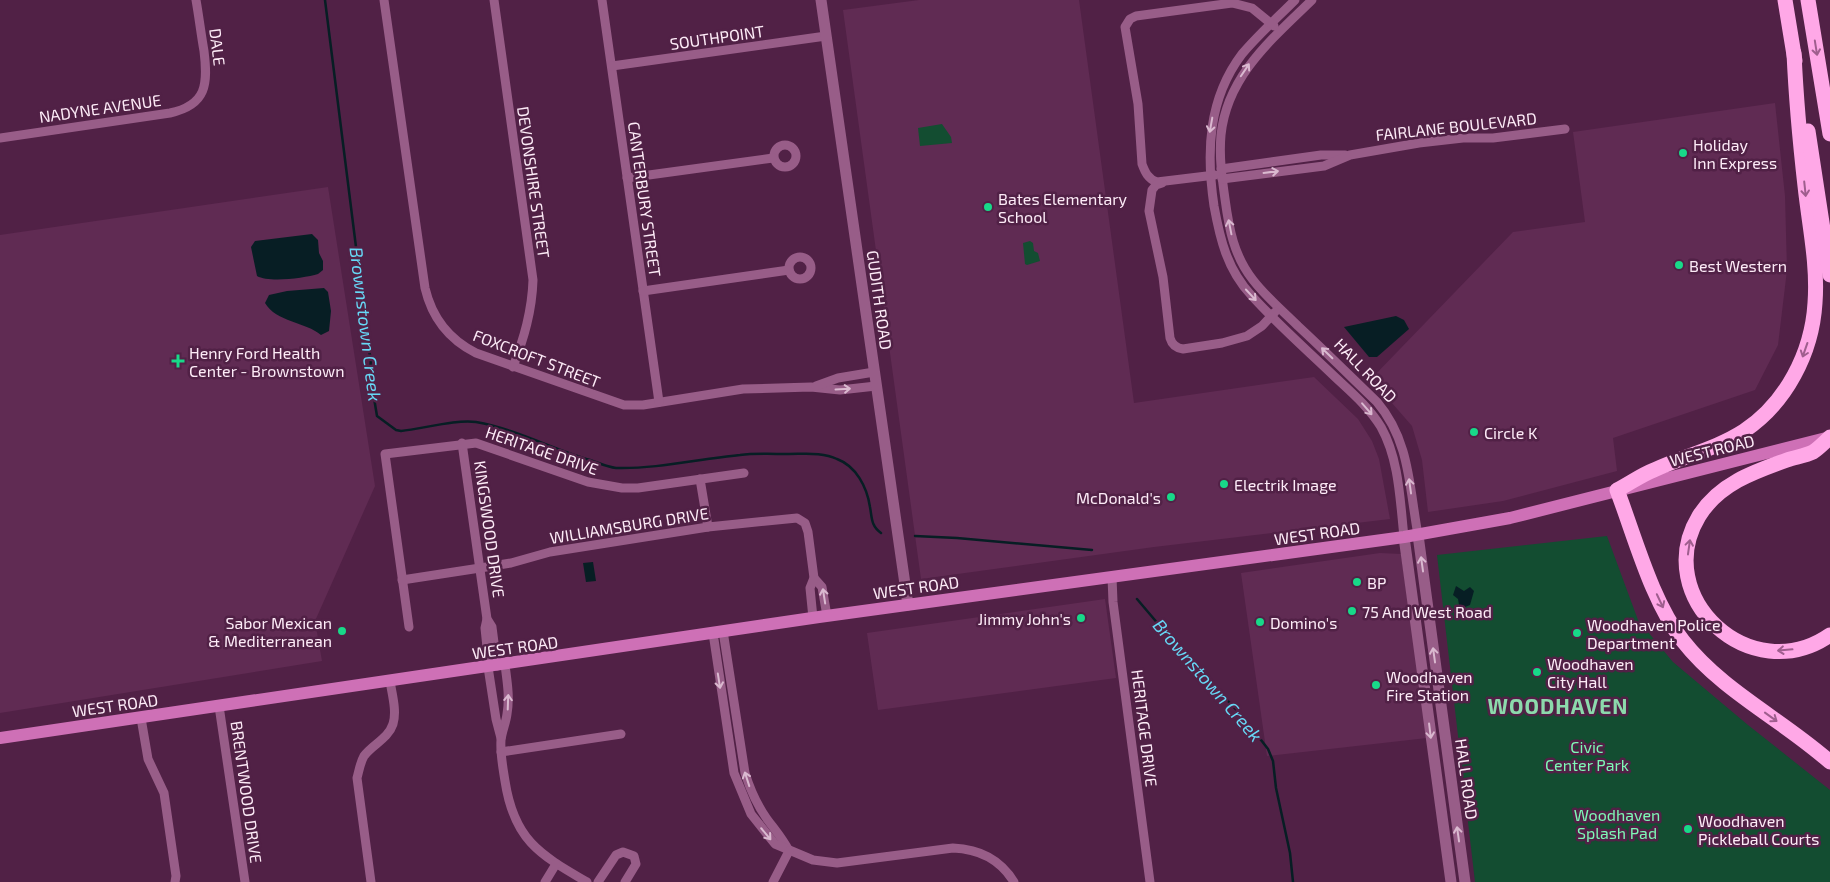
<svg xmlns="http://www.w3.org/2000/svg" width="1830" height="882" viewBox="0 0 1830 882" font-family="'Exo 2',sans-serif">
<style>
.built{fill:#602b53}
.green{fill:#134d31}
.water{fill:#071e24}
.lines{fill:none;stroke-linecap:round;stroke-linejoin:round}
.stream{stroke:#071e24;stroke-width:2.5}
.minor{stroke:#985d88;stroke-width:9}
.tertiary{stroke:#985d88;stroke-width:11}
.secondary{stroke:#ce70b6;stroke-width:12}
.motorway{stroke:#ffa8e7;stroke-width:15}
.oneway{stroke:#9f5e8e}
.oneway2{stroke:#dab9d0}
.poi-dot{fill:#18d989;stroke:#512146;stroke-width:2}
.labels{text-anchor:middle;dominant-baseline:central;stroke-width:5;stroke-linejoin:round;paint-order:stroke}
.street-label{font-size:16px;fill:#fdebf7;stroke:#512146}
.poi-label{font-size:16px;fill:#fdebf7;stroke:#512146;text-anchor:start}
.park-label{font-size:16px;fill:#7ef9b6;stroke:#512146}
.water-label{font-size:18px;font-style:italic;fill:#67d8f6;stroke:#512146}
.district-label{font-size:21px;font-weight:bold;letter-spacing:1px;fill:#8cdaac;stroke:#512146}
</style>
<rect width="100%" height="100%" fill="#512146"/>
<g class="built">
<path d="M919 0H1079L1134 403 1314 377 1358 419 1372 441 1379 459 1390 519 1154 547 921 579 843 10Z"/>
<path d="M1775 103 1785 196 1787 270 1778 345 1755 390 1613 438 1617 471 1503 501 1428 512 1422 460 1412 426 1371 379 1513 232 1585 222 1573 132Z"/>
<path d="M328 187 375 486 315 621 322 661 0 713V235Z"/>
<path d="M1380 553 1401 554 1427 738 1267 756 1241 573Z"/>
<path d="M1105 599 1116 678 878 710 867 633Z"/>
</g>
<g class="green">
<path d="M942 124 951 137 952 143 920 146 918 128Z"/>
<path d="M1030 241 1033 243 1034 251 1038 253 1040 261 1027 265 1025 264 1023 243Z"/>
<path d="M1607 536 1638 620 1673 662 1748 725 1830 790V882H1475L1437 555Z"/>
</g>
<g class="water">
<path d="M312 234 318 240 319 253 323 261V270L318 274C305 278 269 283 257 276L251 247 255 241Z"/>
<path d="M324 288 328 292 331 311 329 331 321 335C306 322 276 322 265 303L269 295 287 291Z"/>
<path d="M1396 316 1404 320 1409 329 1377 357H1369L1344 327Z"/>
<path d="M593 562 596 581 586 582 583 563Z"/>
<path d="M1456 586 1464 591 1470 587 1474 591 1470 605 1463 608 1459 605 1458 599 1453 595Z"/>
</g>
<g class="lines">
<g class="stream">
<path d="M325 0 356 247 366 343 371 358 370 374 377 416 396 430 401 431C422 429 456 419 476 422 516 429 552 449 590 460 599 463 607 467 616 468 658 469 698 459 740 455 756 453 773 454 789 454 805 454 823 452 837 459 856 466 867 487 870 507 872 518 871 526 881 533"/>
<path d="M915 536 957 538 1092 550"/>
<path d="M1137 599 1182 652 1244 718 1268 749 1273 761 1276 788 1290 853 1293 882"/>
</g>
<g class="minor">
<path d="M384 0 425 288C432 318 448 339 476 353L624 405H643L743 389 811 387 840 390 876 386"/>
<path d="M494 0 533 280C532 311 524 338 513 367"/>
<path d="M602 0 659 402"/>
<path d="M1295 0C1277 18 1258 35 1242 54 1208 99 1206 152 1214 206 1220 239 1227 269 1251 295 1277 324 1307 350 1335 377 1351 392 1369 407 1381 427 1399 459 1400 500 1404 537"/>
<path d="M1312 0C1272 39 1227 76 1221 135 1219 157 1222 178 1225 199 1229 229 1234 256 1253 280 1266 297 1283 311 1298 326 1325 351 1351 377 1377 402 1410 441 1409 486 1418 535"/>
<path d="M612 66 826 36"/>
<path d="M0 138 170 113C207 105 208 84 204 51 201 34 199 17 196 0"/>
<circle cx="785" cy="156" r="11"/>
<path d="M1221 169 1321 155H1345"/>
<path d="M1215 175 1157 182C1148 179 1145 172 1142 164L1138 104 1125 27 1130 19 1136 16 1232 3 1252 8 1274 26"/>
<path d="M627 178 773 158"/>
<path d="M1222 179 1324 166 1350 155 1419 143 1463 138H1493L1565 129"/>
<path d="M1162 183 1156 185 1152 190 1149 211 1163 277 1170 338C1172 345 1176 348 1183 349L1222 343 1247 336 1262 326 1275 312"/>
<circle cx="800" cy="268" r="11"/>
<path d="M643 291 789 270"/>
<path d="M816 386 838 378 874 372"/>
<path d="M462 443 487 619 492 627 497 666"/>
<path d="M700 479 708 527"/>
<path d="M1112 577 1113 602 1150 882"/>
<path d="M814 578 822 587 827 616"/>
<path d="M402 580 480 568 511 563 550 552 708 527 797 518 805 523 808 532 814 578 810 588 813 618"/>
<path d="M487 619 485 628 489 667"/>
<path d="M409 627 385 454 476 443 588 482 622 488H638L744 473"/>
<path d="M723 631 745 773C750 789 757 805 767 819 775 830 783 839 789 851"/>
<path d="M713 633 734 773 751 814 775 844 813 860 837 863 953 848C979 849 1000 859 1014 882"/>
<path d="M505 665C507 681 510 697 507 714 506 723 502 731 501 740 500 754 503 768 505 781 514 840 539 854 587 882"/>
<path d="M488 667 496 719 501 738"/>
<path d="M219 706 245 882"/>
<path d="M141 718 148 759 164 793 176 876 175 882"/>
<path d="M501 752 621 734"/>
<path d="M371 882 357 778C359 771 360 763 364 756 373 744 388 739 393 724 397 711 392 694 390 681"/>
<path d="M545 882 556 864"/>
<path d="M598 882 616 855 623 852 634 856 636 864 625 882"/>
<path d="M773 882 789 851"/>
</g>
<g class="tertiary">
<path d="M821 0 908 605"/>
<path d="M1418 535 1465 882"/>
<path d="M1404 537 1451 882"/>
</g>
<path class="secondary" d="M0 738 819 617 1404 537 1510 518 1830 437"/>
<g class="motorway">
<path d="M1785 0 1795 61"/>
<path d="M1808 0 1830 134"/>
<path d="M1794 53C1796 98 1800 142 1805 186 1809 224 1818 264 1815 303 1812 353 1786 403 1744 431 1716 449 1684 456 1654 470 1641 475 1629 484 1617 490 1635 537 1652 602 1683 641 1722 691 1783 720 1830 762"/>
<path d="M1808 131 1830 275"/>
<path d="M1830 437C1825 442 1819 448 1813 452 1805 456 1795 457 1787 460 1753 472 1719 484 1699 516 1650 597 1751 690 1830 635"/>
</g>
</g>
<defs><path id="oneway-shaft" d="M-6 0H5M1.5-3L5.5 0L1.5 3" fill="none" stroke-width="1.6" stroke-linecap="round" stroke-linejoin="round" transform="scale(1.25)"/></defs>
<g class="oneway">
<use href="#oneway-shaft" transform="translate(1816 48) rotate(81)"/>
<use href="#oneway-shaft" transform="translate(1805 189) rotate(84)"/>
<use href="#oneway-shaft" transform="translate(1805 350) rotate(109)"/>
<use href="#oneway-shaft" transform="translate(1689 547) rotate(-82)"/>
<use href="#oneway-shaft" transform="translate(1660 601) rotate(65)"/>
<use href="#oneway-shaft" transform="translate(1785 650) rotate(175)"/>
<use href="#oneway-shaft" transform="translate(1771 717) rotate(36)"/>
</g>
<g class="oneway2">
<use href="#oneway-shaft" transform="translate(1245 70) rotate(-56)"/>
<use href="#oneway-shaft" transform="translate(1211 125) rotate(100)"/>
<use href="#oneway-shaft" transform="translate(1271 172) rotate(-7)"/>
<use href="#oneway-shaft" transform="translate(1230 227) rotate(-101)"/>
<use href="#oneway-shaft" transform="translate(1251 295) rotate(47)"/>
<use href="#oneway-shaft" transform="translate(1327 353) rotate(-136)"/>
<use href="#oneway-shaft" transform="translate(843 389) rotate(-3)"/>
<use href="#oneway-shaft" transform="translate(1367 409) rotate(49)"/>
<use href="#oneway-shaft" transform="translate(1410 486) rotate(-98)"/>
<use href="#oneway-shaft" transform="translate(1422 564) rotate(-98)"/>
<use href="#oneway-shaft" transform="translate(824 596) rotate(-99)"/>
<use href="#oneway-shaft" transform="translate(1434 655) rotate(-98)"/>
<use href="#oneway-shaft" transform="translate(719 681) rotate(81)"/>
<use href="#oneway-shaft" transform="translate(508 702) rotate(-88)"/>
<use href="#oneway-shaft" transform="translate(1430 731) rotate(83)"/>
<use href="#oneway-shaft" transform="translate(747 779) rotate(-108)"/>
<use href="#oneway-shaft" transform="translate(766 834) rotate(50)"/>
<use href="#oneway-shaft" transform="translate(1458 834) rotate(-98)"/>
</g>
<g class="poi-dot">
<circle cx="1683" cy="153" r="5"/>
<circle cx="988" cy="207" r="5"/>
<circle cx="1679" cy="265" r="5"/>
<path d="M175.5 353.5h5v5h5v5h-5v5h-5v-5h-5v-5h5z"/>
<circle cx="1474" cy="432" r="5"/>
<circle cx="1224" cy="484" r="5"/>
<circle cx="1171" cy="497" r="5"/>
<circle cx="1357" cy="582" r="5"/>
<circle cx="1352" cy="611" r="5"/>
<circle cx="1081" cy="618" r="5"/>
<circle cx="1260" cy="622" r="5"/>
<circle cx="342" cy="631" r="5"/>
<circle cx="1577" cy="633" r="5"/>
<circle cx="1537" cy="672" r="5"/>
<circle cx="1376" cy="685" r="5"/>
<circle cx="1688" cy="829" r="5"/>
</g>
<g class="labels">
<g class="street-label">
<text transform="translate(717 37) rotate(-8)">SOUTHPOINT</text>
<text transform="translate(218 47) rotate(83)">DALE</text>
<text transform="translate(100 108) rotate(-8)">NADYNE AVENUE</text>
<text transform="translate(1456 126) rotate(-6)">FAIRLANE BOULEVARD</text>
<text transform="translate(534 182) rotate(82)">DEVONSHIRE STREET</text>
<text transform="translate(645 199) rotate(82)">CANTERBURY STREET</text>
<text transform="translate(880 300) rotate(82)">GUDITH ROAD</text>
<text transform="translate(537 358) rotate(21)">FOXCROFT STREET</text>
<text transform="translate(1366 370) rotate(46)">HALL ROAD</text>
<text transform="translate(542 450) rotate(19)">HERITAGE DRIVE</text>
<text transform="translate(1712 450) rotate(-14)">WEST ROAD</text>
<text transform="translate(629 525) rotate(-9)">WILLIAMSBURG DRIVE</text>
<text transform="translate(490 529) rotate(82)">KINGSWOOD DRIVE</text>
<text transform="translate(1317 533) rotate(-8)">WEST ROAD</text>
<text transform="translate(916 587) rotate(-8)">WEST ROAD</text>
<text transform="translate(515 647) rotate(-8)">WEST ROAD</text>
<text transform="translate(115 705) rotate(-8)">WEST ROAD</text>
<text transform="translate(1145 728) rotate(83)">HERITAGE DRIVE</text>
<text transform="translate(1467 779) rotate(82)">HALL ROAD</text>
<text transform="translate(247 792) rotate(82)">BRENTWOOD DRIVE</text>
</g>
<g class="poi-label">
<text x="1693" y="144">Holiday<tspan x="1693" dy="18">Inn Express</tspan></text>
<text x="998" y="198">Bates Elementary<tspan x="998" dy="18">School</tspan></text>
<text x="1689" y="265">Best Western</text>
<text x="189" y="352">Henry Ford Health<tspan x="189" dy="18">Center - Brownstown</tspan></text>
<text x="1484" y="432">Circle K</text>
<text x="1234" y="484">Electrik Image</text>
<text x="1161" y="497" text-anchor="end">McDonald's</text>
<text x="1367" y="582">BP</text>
<text x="1362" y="611">75 And West Road</text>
<text x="1071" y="618" text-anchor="end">Jimmy John's</text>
<text x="332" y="622" text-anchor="end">Sabor Mexican<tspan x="332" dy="18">&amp; Mediterranean</tspan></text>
<text x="1270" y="622">Domino's</text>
<text x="1587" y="624">Woodhaven Police<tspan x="1587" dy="18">Department</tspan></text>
<text x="1547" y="663">Woodhaven<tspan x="1547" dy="18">City Hall</tspan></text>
<text x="1386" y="676">Woodhaven<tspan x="1386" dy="18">Fire Station</tspan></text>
<text x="1698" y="820">Woodhaven<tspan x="1698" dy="18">Pickleball Courts</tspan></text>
</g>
<g class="park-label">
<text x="1587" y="746">Civic<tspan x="1587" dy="18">Center Park</tspan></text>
<text x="1617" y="814">Woodhaven<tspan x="1617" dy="18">Splash Pad</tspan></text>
</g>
<g class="water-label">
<text transform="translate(366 324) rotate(83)">Brownstown Creek</text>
<text transform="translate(1208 680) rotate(49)">Brownstown Creek</text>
</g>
<g class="district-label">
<text x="1558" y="705">WOODHAVEN</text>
</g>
</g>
</svg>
